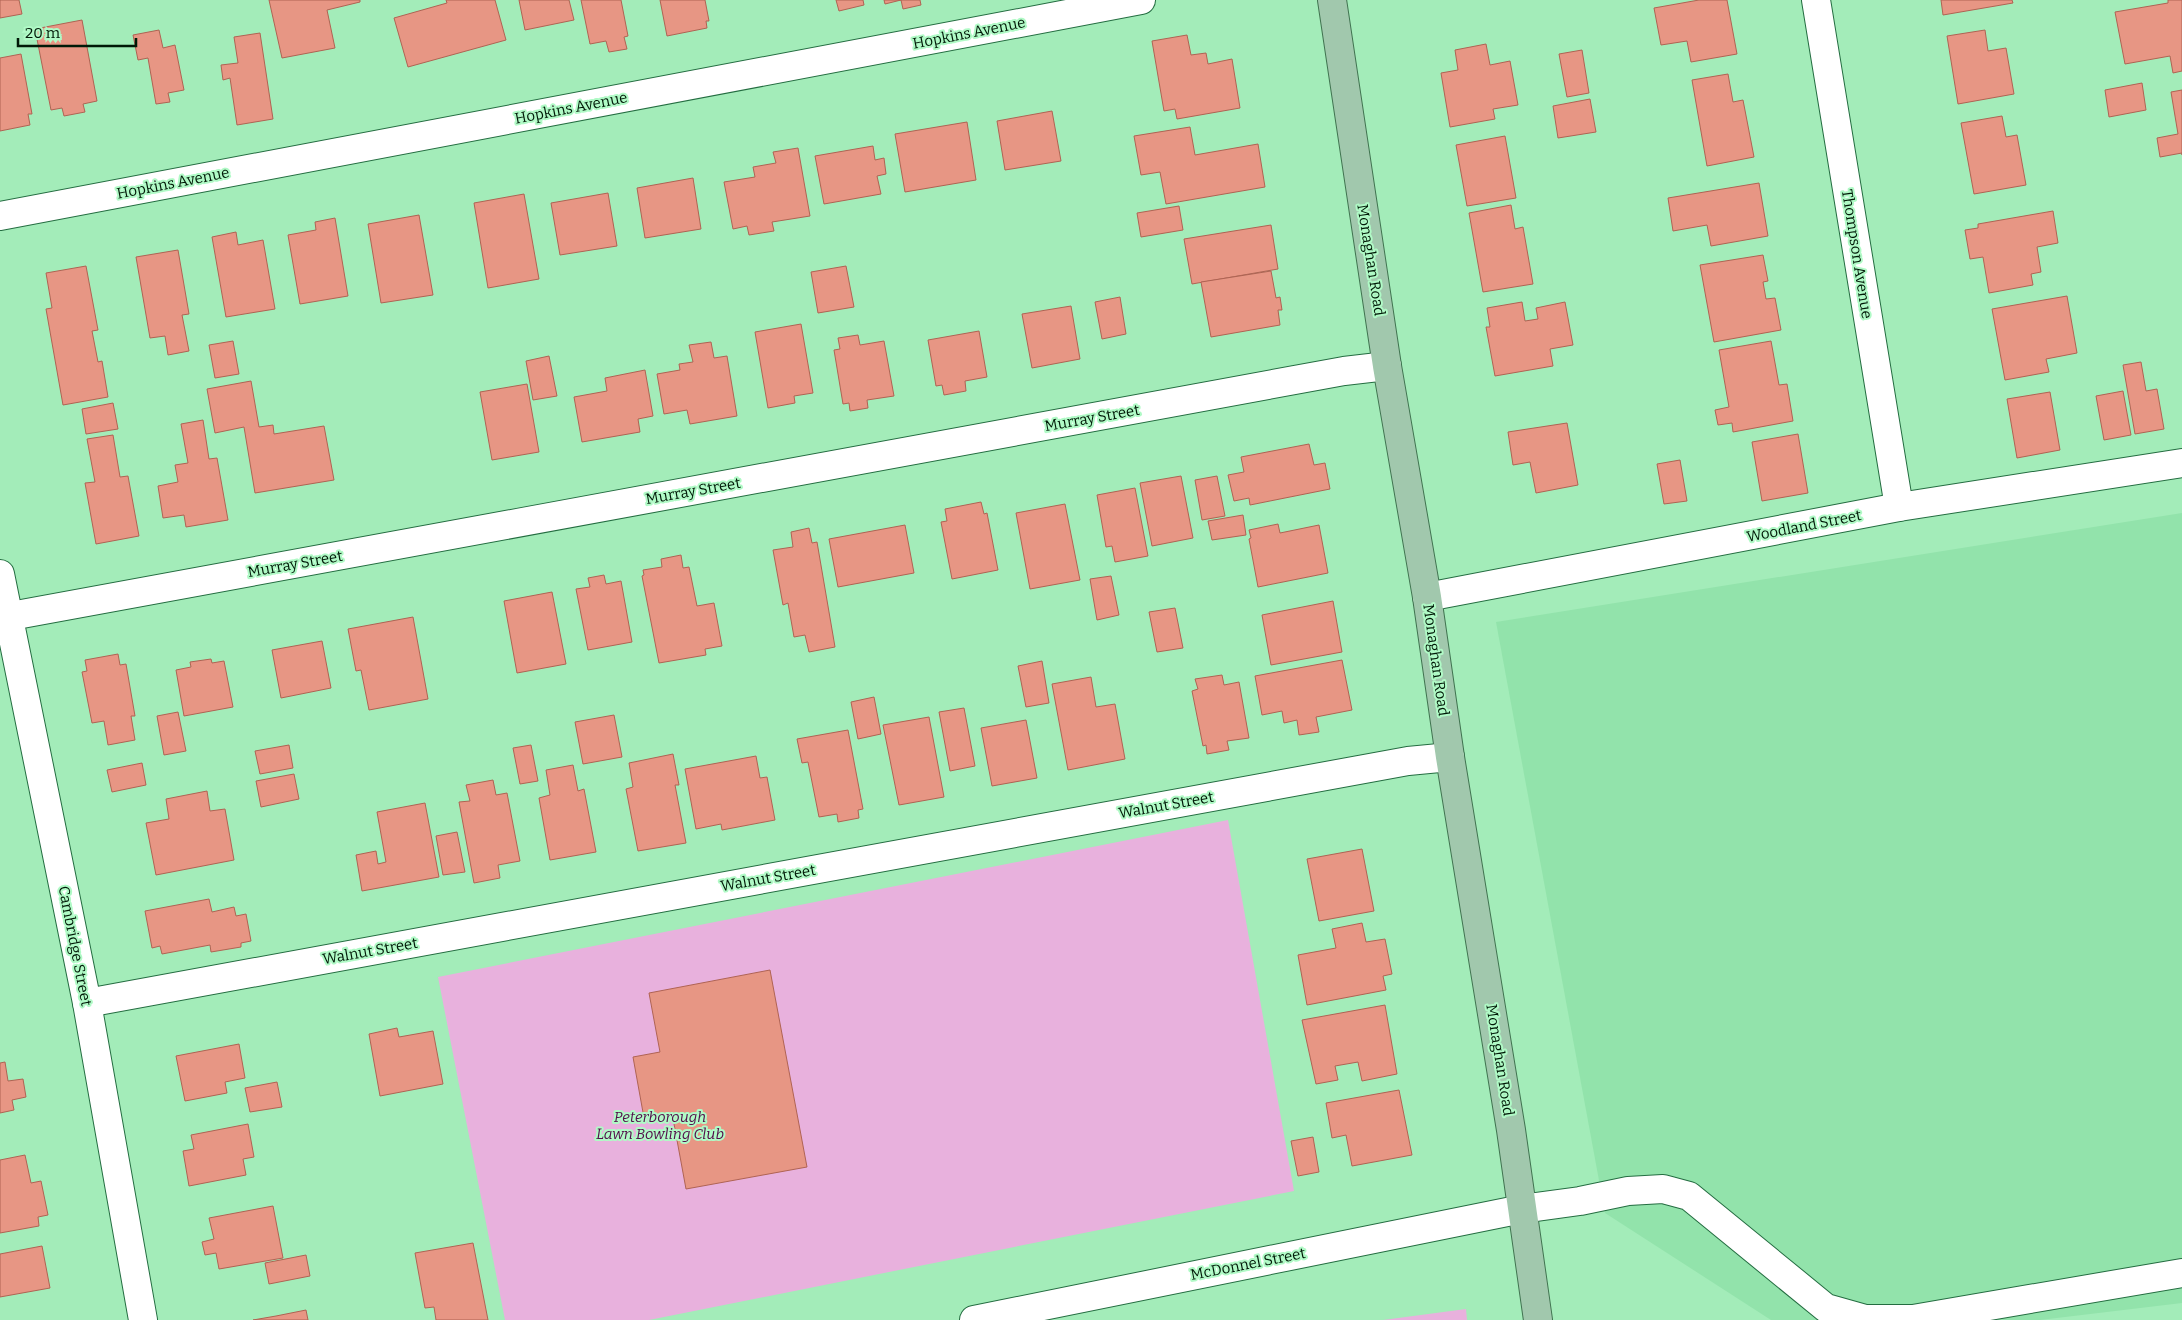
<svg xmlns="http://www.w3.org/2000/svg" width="2182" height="1320" viewBox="0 0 2182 1320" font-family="Bitter,serif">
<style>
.built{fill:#92e3ab}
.green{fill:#e8b1dd}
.building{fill:#e79684;stroke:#af6353}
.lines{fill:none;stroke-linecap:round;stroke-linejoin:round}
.minor-casing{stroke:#246d41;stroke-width:30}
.major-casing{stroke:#407350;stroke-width:30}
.minor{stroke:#fff;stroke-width:28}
.major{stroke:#a1c8ad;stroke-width:28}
.labels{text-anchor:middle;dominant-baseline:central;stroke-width:4;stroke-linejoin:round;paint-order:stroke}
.street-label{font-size:15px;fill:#001907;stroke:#b0fac6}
.park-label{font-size:15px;font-style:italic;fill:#530d4b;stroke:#b0fac6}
</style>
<rect width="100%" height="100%" fill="#a3ecb9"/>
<path class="built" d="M2182 513V1303L2040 1320H1771L1605 1213 1496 622Z"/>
<g class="green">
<path d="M1228 820 1294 1191 649 1320H505L438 977Z"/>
<path d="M1466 1309 1467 1320H1383Z"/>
</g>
<g class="building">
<path d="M0 0H19L22 14 0 18Z"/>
<path d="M269 0H360V2L327 10 335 48 282 58Z"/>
<path d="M446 0H495L506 40 408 67 394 18 447 3Z"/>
<path d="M519 0H569L574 20 525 30Z"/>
<path d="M581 0H621L628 36 624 37 627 49 609 52 606 41 590 44Z"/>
<path d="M660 0H705L709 21H706L707 28 667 36Z"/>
<path d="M836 0H863L864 5 839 11Z"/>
<path d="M884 0H920L921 5 903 9 901 0 885 4Z"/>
<path d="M1699 0H1727L1737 54 1691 62 1687 41 1661 45 1654 8Z"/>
<path d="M1941 0H2012L2013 3 1943 15Z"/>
<path d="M2168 0H2182V71L2173 73 2170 56 2125 64 2115 12 2168 3Z"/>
<path d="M82 20 97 101 83 104 85 112 64 116 62 108 51 110 35 29Z"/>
<path d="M159 30 163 48 175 45 184 90 168 93 170 102 156 104 148 58 138 60 133 35Z"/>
<path d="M1985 30 1988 51 2006 48 2014 94 1958 104 1947 36Z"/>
<path d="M260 33 273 119 237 125 230 78 223 80 221 65 238 63 234 37Z"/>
<path d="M1187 35 1191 55 1206 53 1208 64 1232 59 1240 108 1177 119 1175 109 1164 111 1152 41Z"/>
<path d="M1486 44 1490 65 1510 61 1518 105 1493 109 1495 119 1450 127 1441 73 1458 70 1455 50Z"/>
<path d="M1582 50 1589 93 1567 97 1559 54Z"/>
<path d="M21 54 32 114H28L30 125 0 131V58Z"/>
<path d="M1728 74 1733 102 1743 100 1754 157 1707 166 1692 80Z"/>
<path d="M2142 83 2146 110 2109 117 2105 90Z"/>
<path d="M2182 90V155V153L2160 157 2157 138 2178 134 2171 92Z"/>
<path d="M1590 99 1596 132 1558 138 1553 106Z"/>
<path d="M1052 111 1061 161 1005 170 997 121Z"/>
<path d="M2002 116 2006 137 2017 135 2026 185 1974 194 1961 123Z"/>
<path d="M967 122 976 180 905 192 895 134Z"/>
<path d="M1190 127 1195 155 1258 144 1265 187 1166 204 1160 172 1141 175 1134 136Z"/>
<path d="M1505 136 1516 198 1467 206 1456 145Z"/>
<path d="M873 146 875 160 884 158 886 174 877 176 881 194 824 204 815 156Z"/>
<path d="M798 148 810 216 772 222 774 231 749 235 747 226 733 229 724 182 755 177 753 167 776 163 773 152Z"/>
<path d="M693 178 701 229 645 238 637 188Z"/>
<path d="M1759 183 1768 236 1711 246 1707 225 1673 231 1668 198Z"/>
<path d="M608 193 617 246 560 255 551 203Z"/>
<path d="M524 194 539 279 488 288 474 203Z"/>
<path d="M1511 205 1515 229 1523 227 1533 284 1483 292 1469 213Z"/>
<path d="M1179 206 1183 230 1141 237 1137 213Z"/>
<path d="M2053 211 2058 243 2037 247 2041 272 2031 274 2033 285 1989 293 1983 257 1970 259 1965 230 1978 228V224Z"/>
<path d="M419 215 433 295 381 303 368 224Z"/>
<path d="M335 218 348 296 300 304 288 235 316 230 315 222Z"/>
<path d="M1271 225 1278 269 1192 284 1184 239Z"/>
<path d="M236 232 238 245 263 240 275 309 226 317 212 237Z"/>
<path d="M178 250 189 314 182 315 189 351 168 355 165 336 150 338 136 257Z"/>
<path d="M1763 255 1768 281 1763 282 1766 299 1775 298 1781 330 1714 342 1700 265Z"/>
<path d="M86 266 98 330 92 331 98 362 102 361 108 397 63 405 46 309 52 308 46 273Z"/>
<path d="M846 266 854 307 818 313 811 272Z"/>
<path d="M1271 271 1276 298 1280 297 1282 310H1278L1280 325 1211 337 1201 282Z"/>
<path d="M2067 296 2077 353 2046 359 2049 372 2005 380 1992 309Z"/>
<path d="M1120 297 1126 334 1102 339 1095 302Z"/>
<path d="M1522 302 1525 321 1538 319 1536 308 1565 302 1573 345 1550 349 1553 366 1495 376 1486 327H1490L1487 308Z"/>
<path d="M1071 306 1080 359 1032 368 1022 314Z"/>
<path d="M801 324 813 393 794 396 795 403 768 408 755 332Z"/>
<path d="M979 331 987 377 965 381 966 391 944 395 942 385 936 386 928 340Z"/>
<path d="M858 335 860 345 884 341 894 396 867 400 868 408 850 411 849 403 843 404 834 350 840 349 838 338Z"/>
<path d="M233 341 239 374 215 378 209 345Z"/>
<path d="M1771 341 1779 385 1787 384 1793 421 1733 432 1732 423 1718 425 1715 410 1729 407 1719 350Z"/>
<path d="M711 342 714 358 727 356 737 416 690 424 687 410 664 414 657 374 680 370 679 364 693 362 689 345Z"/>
<path d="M549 356 557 396 533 400 526 361Z"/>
<path d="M2141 362 2146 391 2157 389 2164 429 2135 434 2123 365Z"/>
<path d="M645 370 653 416 638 419 640 432 582 442 574 397 607 391 605 378Z"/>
<path d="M251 381 259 427 273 425 274 434 324 426 334 480 255 493 244 427 215 433 207 389Z"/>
<path d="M527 384 539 452 492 460 480 392Z"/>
<path d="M2123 391 2131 435 2104 440 2096 396Z"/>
<path d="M2050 392 2060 450 2017 458 2007 399Z"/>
<path d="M113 403 118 429 86 434 82 409Z"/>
<path d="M203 420 209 459 217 458 228 520 186 527 184 515 163 518 158 486 178 482 175 465 188 463 181 424Z"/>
<path d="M1567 423 1578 485 1536 493 1530 462 1513 465 1508 432Z"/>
<path d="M1798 434 1808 493 1762 501 1752 442Z"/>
<path d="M113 435 120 477 128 476 139 536 96 544 85 483 95 482 87 439Z"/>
<path d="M1309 444 1314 465 1325 463 1330 489 1250 505 1249 498 1234 501 1228 475 1244 472 1241 457Z"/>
<path d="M1680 460 1687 501 1664 504 1657 464Z"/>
<path d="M1181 476 1193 538 1152 546 1140 483Z"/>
<path d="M1217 476 1225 516 1202 520 1195 480Z"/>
<path d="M1135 488 1148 556 1115 562 1112 546 1106 547 1097 495Z"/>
<path d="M981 502 984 514 987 513 998 570 952 579 941 522 947 521 945 509Z"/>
<path d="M1065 504 1080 580 1030 589 1016 513Z"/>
<path d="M1243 515 1246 535 1212 540 1208 521Z"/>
<path d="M1278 524 1280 533 1319 525 1328 573 1258 587 1249 539 1251 538 1249 530Z"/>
<path d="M905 525 914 573 838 587 829 539Z"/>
<path d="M809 528 812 543 817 542 835 647 809 652 805 635 794 637 788 603 783 605 773 550 793 547 791 532Z"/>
<path d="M681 555 683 568 689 567 697 606 714 603 722 646 705 649 706 655 659 663 642 576 644 575 643 570 662 567 661 559Z"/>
<path d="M604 575 606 584 621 581 632 642 588 650 576 589 590 587 588 578Z"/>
<path d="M1111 576 1119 615 1097 620 1090 579Z"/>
<path d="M552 592 566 664 517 673 504 601Z"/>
<path d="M1333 601 1342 652 1271 665 1262 615Z"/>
<path d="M1175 608 1183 648 1157 652 1149 612Z"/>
<path d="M413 617 428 699 369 710 361 670 356 671 348 629Z"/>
<path d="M322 641 331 688 281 698 272 650Z"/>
<path d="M118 654 120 665 126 664 135 716H131L135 740 108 745 104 721 92 723 82 672 87 671 85 660Z"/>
<path d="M211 659 212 663 224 661 233 707 184 716 176 670 191 667 190 662Z"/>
<path d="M1342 660 1352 710 1316 717 1319 732 1299 735 1297 720 1284 723 1282 711 1262 715 1255 676Z"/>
<path d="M1042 661 1049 703 1026 707 1018 666Z"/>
<path d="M1222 675 1224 685 1239 682 1249 738 1227 741 1229 750 1207 754 1206 745 1203 746 1192 691 1198 689 1195 679Z"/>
<path d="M1091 677 1096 707 1115 704 1125 759 1068 770 1052 684Z"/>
<path d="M874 697 881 734 858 739 851 702Z"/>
<path d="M964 708 975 766 950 771 939 712Z"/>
<path d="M178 712 186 751 164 755 157 716Z"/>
<path d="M614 715 622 757 583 764 575 722Z"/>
<path d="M929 717 944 797 899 805 883 725Z"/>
<path d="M1026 720 1037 778 992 786 981 728Z"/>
<path d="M848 730 863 809 858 810 859 818 838 822 837 814 819 817 808 762 802 763 797 739Z"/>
<path d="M289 745 293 768 260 774 255 751Z"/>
<path d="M531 745 538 781 520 784 513 748Z"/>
<path d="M673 754 679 785H675L686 843 638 851 626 789 633 787 629 763Z"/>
<path d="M756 756 760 778 767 777 775 820 722 830 721 824 696 829 685 769Z"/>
<path d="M142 763 146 785 112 792 107 770Z"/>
<path d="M573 765 578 791 584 789 596 852 550 860 539 798 550 795 546 770Z"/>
<path d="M294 774 299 799 261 807 256 781Z"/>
<path d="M493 780 496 795 507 793 520 861 498 865 500 878 474 883 459 802 470 801 466 785Z"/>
<path d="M207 791 210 811 225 809 234 860 156 875 146 823 169 819 166 799Z"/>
<path d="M425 803 439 877 362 891 356 855 376 851 378 864 386 862 377 812Z"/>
<path d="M457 832 465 872 443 875 436 836Z"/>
<path d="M1362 849 1374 911 1319 921 1307 859Z"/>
<path d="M209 899 212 912 234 907 236 916 246 914 251 941 241 943V947L211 952 210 945 162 954 160 946 152 948 145 911Z"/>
<path d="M1362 923 1366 942 1385 939 1392 974 1383 976 1386 990 1307 1005 1298 955 1336 948 1332 929Z"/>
<path d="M770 970 807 1167 686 1189 672 1113 644 1118 633 1057 660 1052 649 993Z"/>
<path d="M1385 1005 1397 1074 1362 1081 1358 1062 1335 1066 1338 1080 1316 1084 1302 1020Z"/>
<path d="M397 1028 399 1037 433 1031 443 1084 380 1096 369 1034Z"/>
<path d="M239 1044 245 1078 225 1082 227 1093 185 1101 176 1056Z"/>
<path d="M5 1062 8 1081 23 1079 26 1097 12 1100 14 1110 0 1113V1063Z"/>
<path d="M277 1082 282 1107 250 1112 245 1088Z"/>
<path d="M1399 1090 1412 1155 1352 1166 1346 1135 1332 1138 1326 1103Z"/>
<path d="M248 1124 254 1157 243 1159 246 1175 189 1186 183 1151 194 1149 191 1135Z"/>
<path d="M1313 1137 1319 1172 1298 1176 1291 1141Z"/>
<path d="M25 1155 31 1183 41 1181 48 1215 38 1217 39 1226 0 1233V1160Z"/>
<path d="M273 1206 283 1258 219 1269 216 1253 205 1255 202 1242 214 1239 209 1218Z"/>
<path d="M473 1243 488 1320H436L434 1307 425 1308 415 1253Z"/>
<path d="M42 1246 50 1288 0 1297V1254Z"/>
<path d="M306 1255 310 1276 269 1284 265 1263Z"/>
<path d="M306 1310 308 1320H253L276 1316Z"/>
</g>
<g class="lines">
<g class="minor-casing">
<g id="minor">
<path d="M1816 0 1899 507"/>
<path d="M0 216 1141 0"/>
<path d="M0 574 87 1003 143 1320"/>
<path d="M1427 597 1899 507 2182 463"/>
<path d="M0 618 1344 371 1387 366"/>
<path d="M87 1003 1408 761 1450 757"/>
<path d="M974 1320 1522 1209 1580 1201 1628 1191 1663 1189 1689 1196 1826 1308 1865 1319H1913L2182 1273"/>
</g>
</g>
<g class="major-casing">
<path id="major" d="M1332 0 1387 366 1427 597 1450 757 1511 1130 1538 1320"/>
</g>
<use href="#minor" class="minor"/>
<use href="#major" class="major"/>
</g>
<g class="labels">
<g class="street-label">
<text transform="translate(969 33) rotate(-11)">Hopkins Avenue</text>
<text transform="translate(571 108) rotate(-11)">Hopkins Avenue</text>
<text transform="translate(173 183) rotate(-11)">Hopkins Avenue</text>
<text transform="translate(1857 254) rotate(81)">Thompson Avenue</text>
<text transform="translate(1371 260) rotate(81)">Monaghan Road</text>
<text transform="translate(1092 418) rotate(-10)">Murray Street</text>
<text transform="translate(693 491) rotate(-10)">Murray Street</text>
<text transform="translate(1804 526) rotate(-11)">Woodland Street</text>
<text transform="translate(295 564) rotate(-10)">Murray Street</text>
<text transform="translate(1436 660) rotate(82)">Monaghan Road</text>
<text transform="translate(1166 805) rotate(-10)">Walnut Street</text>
<text transform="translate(768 878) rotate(-10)">Walnut Street</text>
<text transform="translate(75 946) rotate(79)">Cambridge Street</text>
<text transform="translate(370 951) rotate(-10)">Walnut Street</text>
<text transform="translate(1500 1060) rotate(81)">Monaghan Road</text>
<text transform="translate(1248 1264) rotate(-11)">McDonnel Street</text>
</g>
<g class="park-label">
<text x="660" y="1117">Peterborough<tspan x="660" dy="17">Lawn Bowling Club</tspan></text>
</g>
</g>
<path d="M18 38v8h118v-8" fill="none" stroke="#001907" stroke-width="2.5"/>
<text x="25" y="38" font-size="15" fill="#001907" stroke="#b0fac6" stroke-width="4" paint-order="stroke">20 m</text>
</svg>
